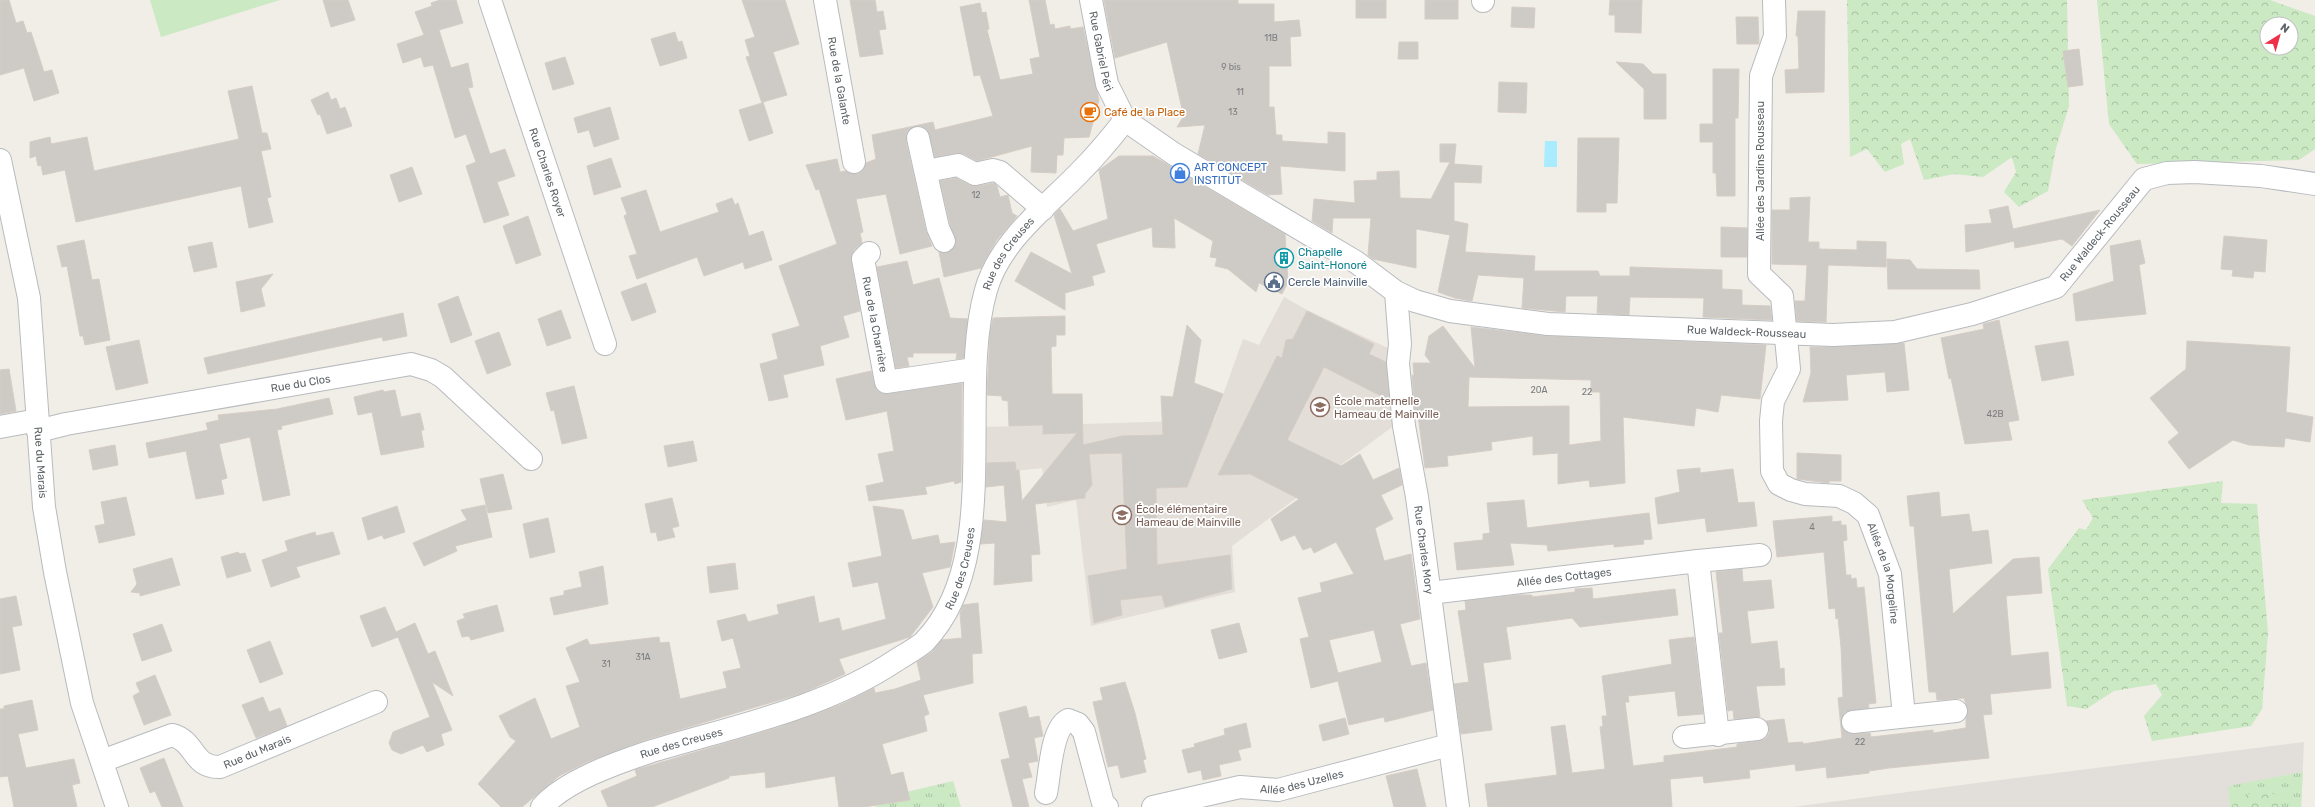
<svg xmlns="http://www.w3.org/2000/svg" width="2315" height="807" viewBox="0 0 2315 807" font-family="Rubik,sans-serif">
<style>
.industrial{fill:#e2dfdb}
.education{fill:#e3ded8}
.grass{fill:url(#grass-tufts)}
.forest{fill:url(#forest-crowns);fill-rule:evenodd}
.green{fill:#cbe9c3}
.water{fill:#a9ebff}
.building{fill:#cecac6;stroke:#d6cdc5;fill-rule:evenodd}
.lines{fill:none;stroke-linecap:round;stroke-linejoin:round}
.minor-casing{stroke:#b7bbbe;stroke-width:24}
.minor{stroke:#fff;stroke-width:22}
.labels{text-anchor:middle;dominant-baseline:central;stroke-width:3.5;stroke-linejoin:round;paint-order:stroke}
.number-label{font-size:9px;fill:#7a7e80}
.street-label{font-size:11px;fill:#5e6468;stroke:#fff}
.food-label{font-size:11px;fill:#c56008;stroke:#fff;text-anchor:start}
.shop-label{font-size:11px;fill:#366cbe;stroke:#fff;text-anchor:start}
.culture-label{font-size:11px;fill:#0d838f;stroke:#fff;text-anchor:start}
.service-label{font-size:11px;fill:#4e5e75;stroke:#fff;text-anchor:start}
.education-label{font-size:11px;fill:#785e54;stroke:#fff;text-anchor:start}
</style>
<defs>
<pattern id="grass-tufts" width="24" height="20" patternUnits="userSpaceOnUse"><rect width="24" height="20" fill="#cbe9c3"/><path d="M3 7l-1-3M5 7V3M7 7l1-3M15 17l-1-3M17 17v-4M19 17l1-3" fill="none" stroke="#a8c0a2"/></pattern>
<pattern id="forest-crowns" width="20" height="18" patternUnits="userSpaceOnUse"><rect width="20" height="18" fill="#cbe9c3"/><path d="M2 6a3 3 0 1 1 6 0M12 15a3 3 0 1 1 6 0" fill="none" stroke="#a8c0a2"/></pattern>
</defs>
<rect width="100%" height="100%" fill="#f1ede7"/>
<path class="industrial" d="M2304 742 2301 807H1792L2000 780Z"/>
<path class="education" d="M1284 297 1307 310 1388 348 1396 424 1232 546 1235 592 1091 626 1076 500 1047 507 1042 468 983 474 982 427 1214 420 1243 339 1259 345Z"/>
<g class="grass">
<path d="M2303 772 2301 807H2230L2228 786Z"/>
<path d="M953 781 961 807H875L898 794Z"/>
</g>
<g class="forest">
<path d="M1847 0H2067L2069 106 2056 148 2048 191 2019 207 2004 192 2016 172 2012 157 1983 177 1954 174 1924 180 1910 139 1901 144 1904 164 1885 172 1867 149 1850 157Z"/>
<path d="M2097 0H2270L2315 16V149L2299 160 2137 164 2109 124ZM2267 24H2291V48H2267Z"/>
<path d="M2223 481 2221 503 2257 504 2268 633 2262 709 2251 726 2152 741 2144 716 2162 695 2156 684 2114 691 2086 709 2067 706 2048 569 2079 528 2086 530 2093 518 2082 500Z"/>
<path d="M2253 791 2280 795V807H2230Z"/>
</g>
<path class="green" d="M150 0H280L161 37Z"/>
<path class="water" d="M1545 141H1557V167H1544Z"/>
<g class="building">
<path d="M0 0H9L16 23 23 21 27 33 31 32 44 72 52 70 59 93 34 101 24 68 0 75Z"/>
<path d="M323 0H348L355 20 331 27Z"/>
<path d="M440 0H456L463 23 439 30 451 68 468 63 473 87 468 88 490 154 505 149 515 176 497 182 509 215 484 223 466 166 476 162 466 134 455 138 433 65 424 67 421 57 403 63 397 44 424 35 415 12 432 6 431 3Z"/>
<path d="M742 0H785L799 44 773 52 787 95 763 102 773 133 749 141 739 110 762 103 746 57 750 56 745 40 755 37Z"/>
<path d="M850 0H875L877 12 883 11 886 29 879 30 883 54 860 57Z"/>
<path d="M1029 0H1045L1050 25 1054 24 1055 29 1070 26V29L1083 27 1099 100 1089 137 1064 138 1063 155H1057L1056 173 1031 172 1032 146 977 161 964 154 956 153 935 157 927 130 921 126 910 129 906 134V141L926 231 932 246 900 254 886 194 856 199 863 232 860 233 862 243 854 250 851 261 860 311 843 316 849 337 820 346 824 365 783 375 788 397 769 401 760 364 778 359 772 334 800 326 779 266 837 244 819 189 816 190 806 165 837 159 840 172 845 171 857 174 862 171 866 163 876 159 872 135 933 122 935 130 993 116 980 75 974 76 960 7 980 3 982 13 986 12 989 29 987 30 1000 80 1033 74 1030 59 1040 57Z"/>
<path d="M1104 0H1238V4H1274V22L1299 20 1301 36 1290 37 1291 66H1269V107H1274L1276 135H1282V141L1328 144V132L1345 133V171L1280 166 1282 194 1268 195 1198 154 1205 125 1177 127 1185 114 1182 109 1167 42 1115 58Z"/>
<rect x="1356" y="0" width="30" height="18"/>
<rect x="1425" y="0" width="33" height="19"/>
<path d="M1610 0H1642L1641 33 1615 32V15H1609Z"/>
<path d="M1512 7 1535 8 1534 28 1511 27Z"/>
<path d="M1798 11H1825L1824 92 1786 93 1785 70 1799 69 1798 36H1796Z"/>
<path d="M1736 17H1758L1759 44H1737Z"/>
<path d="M675 32 678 42 682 41 687 58 660 66 651 39Z"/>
<path d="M1399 42H1418V59H1398Z"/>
<path d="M2079 49 2083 85 2068 87 2063 51Z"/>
<path d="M565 57 574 84 553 90 545 63Z"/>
<path d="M1616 62 1643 64 1653 74H1666V119H1644V89Z"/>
<path d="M1713 69H1739L1738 118H1735V196H1717L1716 173H1713V142H1700V124H1713Z"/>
<path d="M1499 82 1527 83 1526 113 1498 112Z"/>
<path d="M252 86 262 133H267L271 149 261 151 271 197 267 198 273 222 249 228 241 186 76 222 65 170 43 175 41 165 38 166 36 156 30 158V142L50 137 51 144 87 137 94 171 239 139 228 91Z"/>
<path d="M328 92 331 100 336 98 340 109 345 107 352 126 327 134 320 114 318 115 311 100Z"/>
<path d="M610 107 619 139 594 147 589 130 578 133 574 118Z"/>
<path d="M1578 138H1619L1617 203H1606V212H1577Z"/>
<path d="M1440 144H1456L1454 164 1482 166 1481 183 1454 182V221L1468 224 1465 252 1535 256 1534 271H1598L1600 276H1630V267L1722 270V289L1742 290V305L1770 306 1772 320 1703 317 1704 298 1630 297 1629 315 1597 313 1598 296H1566L1565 312 1522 308 1524 278 1478 275 1472 301 1455 298 1438 292 1450 235 1416 229V268L1373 259 1368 255 1371 218H1333L1332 233 1312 221 1314 199 1355 203 1354 181 1377 180V172L1399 171 1400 198 1431 199 1450 162H1440Z"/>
<path d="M1119 156H1153L1285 234 1288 282 1282 294 1259 283 1256 292 1228 269 1215 266 1217 258 1210 257 1213 241 1174 218 1175 248 1153 247 1152 227 1096 244 1105 272 1092 276 1094 285 1065 293V310L1015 281 1031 252 1072 274 1054 215 1060 209 1073 231 1108 219 1099 170Z"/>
<path d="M611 158 621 187 594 195 587 166Z"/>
<path d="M412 167 422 194 399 202 390 175Z"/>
<path d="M956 178 970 185 978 186 994 183 997 186 1000 197 1008 195 1012 213 1017 216 996 241 981 268 944 277 939 252H950L954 248 956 242 950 224 940 181Z"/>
<path d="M646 190 660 232 719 212 716 204 732 198 735 205 738 203 749 236 763 231 772 260 745 269 743 262 704 276 697 257 637 279 629 256 637 254 624 216 627 214 621 198Z"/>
<path d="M1810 197 1808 242H1819V249L1857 250V241L1886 242V267L1828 265 1826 322 1797 321 1795 301H1805L1807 265 1772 264V210H1790V198Z"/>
<path d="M2008 206 2013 229 2100 210 2072 246 2062 239 2015 248 2014 241 1966 252 1965 225 1992 223 1989 210Z"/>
<path d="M528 216 541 255 516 264 503 226Z"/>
<path d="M1721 227 1747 228V257H1721Z"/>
<path d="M2224 236 2267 240 2265 272 2254 271 2253 278 2232 276 2233 270 2221 269Z"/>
<path d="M84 240 92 280 99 279 110 340 85 345 83 336H80L67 266 62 267 57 246Z"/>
<path d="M2140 240 2145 263 2139 265 2146 314 2076 321 2073 294 2114 281 2110 246Z"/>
<path d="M212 242 217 267 194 272 188 247Z"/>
<path d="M1887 259 1910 260 1917 269 1979 270 1980 289H1888Z"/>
<path d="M907 261 913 285 939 278 950 318 968 319 964 358 956 359 957 353H913V357H907L909 366 896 368 877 267Z"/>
<path d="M273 274 261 289 265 306 241 312 236 282Z"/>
<path d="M646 283 656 312 632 321 621 292Z"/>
<path d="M458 296 472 335 451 343 438 304Z"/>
<path d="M561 310 571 338 547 346 538 319Z"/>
<path d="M1307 311 1374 344 1369 354 1386 362 1389 400 1324 367 1287 440 1341 466 1360 454 1373 480 1399 468 1402 485 1381 495 1393 519 1375 528 1384 561 1411 554 1420 619 1400 624 1411 666 1426 663 1433 710 1385 722 1384 717 1349 725 1338 681 1311 688 1300 639 1309 637 1298 598 1322 592 1320 583 1354 574 1336 542 1314 553 1311 547 1303 550 1295 535 1281 541 1271 519 1299 499 1250 474 1218 475 1277 356 1282 358 1286 340 1293 339ZM1374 630 1382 662 1338 673 1329 640Z"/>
<path d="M403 313 407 336 383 341 382 337 208 374 204 358Z"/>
<path d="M1065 316V335H1056V346L1051 347 1052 394H1082L1083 445 1122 436 1163 435 1161 396 1173 397 1187 325 1201 340 1194 383 1223 394 1187 487 1156 488 1157 565 1230 555 1232 589 1165 607 1162 595 1120 600 1122 615 1094 623 1088 576 1127 569 1122 453 1089 454 1092 485 1085 494V498L1035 504 1040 554 1031 555 1032 581 994 585 995 543 980 544 984 520 1007 522 1004 485 986 487 987 463 1015 462 1016 469 1013 470H1019L1022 501 1077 433 1043 434V425L1009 426 1008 401 1002 400V396L987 395 990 333 993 318Z"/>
<path d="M1999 320 2019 420 2008 422 2012 440 1965 444 1951 378 1949 379 1941 338 1984 329 1983 324Z"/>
<path d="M1443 326 1475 368 1471 327 1547 336 1766 345 1760 399 1721 395 1718 412 1696 408 1694 426 1623 417 1625 483 1590 487 1589 480 1558 484V453L1533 455V436L1491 442 1492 450 1447 456 1448 466 1425 468 1418 415 1417 410H1415L1412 375 1414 376 1413 363H1431L1425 355 1429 336ZM1469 377 1591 380V392H1600L1601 441 1569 445V406L1468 407Z"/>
<path d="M499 332 511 365 487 374 475 341Z"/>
<path d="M139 340 148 383 116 390 106 347Z"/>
<path d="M2068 341 2074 375 2042 381 2035 346Z"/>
<path d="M2187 341 2290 347 2286 412 2313 417 2310 442 2285 438 2284 447 2249 445 2233 440 2189 469 2168 442 2179 433 2150 398 2186 369Z"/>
<path d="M1904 343 1909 390 1887 392 1885 372 1846 375 1848 400 1803 402 1811 373 1810 347H1834Z"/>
<path d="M9 369 16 411 0 414V370Z"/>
<path d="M871 371 876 390 882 394 962 383 961 482 955 484 954 481 925 487 927 494 869 501 866 486 884 482 878 454 894 451 887 411 846 420 836 379Z"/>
<path d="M574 386 587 438 562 444 554 410 551 411 546 393Z"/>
<path d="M383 390 384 392 395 390 401 417 420 413 424 430H421L424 447 381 455 372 412 358 415 354 397Z"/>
<path d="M329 398 333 414 281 426 282 429 277 430 290 495 263 501 250 437 219 444 227 478 221 480 224 494 196 499 186 451 149 458 146 443 208 430 206 423 219 420 218 415 277 409Z"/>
<path d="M693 441 697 461 668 467 664 446Z"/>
<path d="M115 445 118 465 93 470 89 450Z"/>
<path d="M1797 453 1841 455V481H1829V483L1797 479Z"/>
<path d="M1700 468V473L1733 469 1738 503 1754 502 1757 526 1707 532 1705 518 1658 524 1655 498 1680 492 1677 470Z"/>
<path d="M503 474 512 509 488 513 480 479Z"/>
<path d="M1939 492 1941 517 1969 514 1972 532 1988 530 1992 563 1949 569 1953 614 2013 559 2039 557 2042 593 2006 596 2011 656 2048 652 2051 688 1990 694 1992 714 1983 715 1989 758 1889 768 1869 771V773L1827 778 1826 767 1796 771 1795 764 1749 770 1750 778 1704 783 1703 776 1670 779 1672 807H1488L1485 784 1557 775 1551 727 1565 725 1572 773 1605 769 1600 727 1603 726 1602 716H1607L1602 676 1672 664 1669 640 1694 637 1703 714 1678 716 1675 691 1628 696 1629 702H1625L1633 766 1664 762V756L1737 747V744L1759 741 1765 739 1769 734V727L1766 721 1784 719 1788 743 1803 742V744L1842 738 1838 698 1843 697 1841 647 1838 618 1836 619 1835 608 1829 609 1824 552 1777 557 1773 521 1832 516V522L1841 521V525H1846L1847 540 1843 541 1846 575H1851V579L1856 578 1857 588 1864 587 1876 703 1868 704 1869 708 1845 712 1841 723 1843 730 1854 734 1870 733 1871 737 1933 730V733L1966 728V718L1968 710 1964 698 1937 700 1936 692H1929L1914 526H1910L1907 496Z"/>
<path d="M126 497 135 535 99 543 95 526 105 524 101 502Z"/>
<path d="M672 498 679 526 672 528 675 537 658 541 656 532 651 533 645 504Z"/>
<path d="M1524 500 1527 528 1649 513 1652 539 1643 540 1644 544 1614 547V544L1548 551 1547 545 1510 543 1514 565 1457 570 1454 543 1483 540V534L1490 533 1487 503Z"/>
<path d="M485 505 492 537 455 546 457 551 424 566 413 543 467 520 461 510Z"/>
<path d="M397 506 405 532 384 539 382 535 368 540 362 518Z"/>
<path d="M873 506 903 510 912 540 938 535 940 544 955 542 950 567 922 573 933 607 910 637 839 659 845 674 803 693 645 740 587 762 559 776 522 807H501L478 784 516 741 510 737 499 716 535 698 551 739 580 727 566 686 580 682 566 648 587 639 590 645 659 637 660 643 669 642 680 699 727 688 723 672 741 668 733 638 722 641 717 621 745 614 748 622 779 614 777 605 814 596 819 623 839 618 842 631 886 619 878 582 853 587 848 563 882 556Z"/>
<path d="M548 518 555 552 530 558 523 524Z"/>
<path d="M315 532 316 536 333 532 340 554 296 567 300 577 271 587 262 560 288 551 285 541Z"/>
<path d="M238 552 240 554 245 553 251 571 227 578 221 557Z"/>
<path d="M172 558 180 585 140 596V593L131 592 137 584 133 569Z"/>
<path d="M735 563 738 589 710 593 707 567Z"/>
<path d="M603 566 608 604 554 615 550 598 564 595V591L582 587 579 572Z"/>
<path d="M1742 569 1743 582 1771 580 1774 608 1747 611 1751 644 1777 641 1780 669 1784 668 1785 685 1756 686 1760 717 1734 719 1733 710 1728 711 1719 633H1723L1716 572Z"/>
<path d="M1592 588 1593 599 1675 589 1678 615 1580 627 1572 618 1506 627 1511 659 1483 663 1492 730 1461 734 1454 684 1469 682 1458 611 1466 610 1465 601 1518 595H1532V597L1575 592V589Z"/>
<path d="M16 596 22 625 12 627 20 670 0 674V599Z"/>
<path d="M978 603 982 653 972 654 973 683 923 695 929 714 924 716 927 731 882 744 891 775 903 772 910 800 864 807H839L835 776 766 788 765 772 729 776V778L652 807H608L601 791 637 776 635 770 780 727 842 704 874 688 875 693 895 689 921 680 917 662 932 652 941 640 962 638 960 613 963 605Z"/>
<path d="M497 605 504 631 471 640 469 636 462 637 457 621 465 618 463 614Z"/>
<path d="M385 607 396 632 415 623 428 654 435 651 453 696 432 682 452 730 441 734 444 745 427 752 423 745 401 754 392 750 389 743 393 732 430 717 398 637 372 647 360 616Z"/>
<path d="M1239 623 1247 652 1219 659 1211 630Z"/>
<path d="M162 624 172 651 142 661 133 634Z"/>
<path d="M270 641 283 674 260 683 247 650Z"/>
<path d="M155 675 171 715 144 725 133 696 140 692 136 683Z"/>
<path d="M1125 682 1135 713 1146 759 1143 760 1146 772 1121 778 1118 765 1108 767 1093 702 1103 700 1100 688Z"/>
<path d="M263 697 269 712 280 708 287 726 256 738 242 705Z"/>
<path d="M32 700 38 730 18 734 26 768 74 759 80 783 72 785 77 807H14L8 776 0 777V709H4V706Z"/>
<path d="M1026 706 1029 718 1039 716 1043 736 1034 738 1038 761 1028 763 1032 777 1022 779 1029 807H1013L1001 760 1010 758 999 713Z"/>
<path d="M1345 718 1349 734 1323 741 1319 725Z"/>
<path d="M1246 723 1251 747 1238 750 1241 760 1219 765 1221 776 1203 780 1201 770 1188 773 1182 750 1195 747 1194 744 1225 735 1224 729Z"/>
<path d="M164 758 183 807H162L155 791 150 793 140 768Z"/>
<path d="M1417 769 1426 807H1394L1386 776Z"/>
</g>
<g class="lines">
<g class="minor-casing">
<g id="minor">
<path id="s1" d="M490 0 605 344"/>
<path id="s2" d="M825 0 854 162"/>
<path id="s3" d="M1091 0 1107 84 1125 120 1174 154 1356 262 1396 292 1415 301 1450 311 1548 324 1833 335 1895 332 1972 314 2056 287 2144 179 2167 173 2195 172 2261 176 2315 184"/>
<path id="s4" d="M1774 0 1775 36 1761 76 1759 274 1782 296 1789 369 1773 401 1771 421 1772 471 1779 484 1791 490 1805 494 1839 496 1854 503 1868 515 1890 574 1904 716"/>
<path d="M1483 1V0"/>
<path d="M918 138 938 228 944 241"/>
<path id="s5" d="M0 160 29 298 44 507 55 572 82 703 117 807"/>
<path d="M926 171 958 165 975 174 993 170 1000 172 1043 209"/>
<path id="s6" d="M869 253 863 259 886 382 974 369"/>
<path id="s7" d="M1396 292 1400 344 1398 363 1404 426 1417 497 1458 807"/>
<path d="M0 427 38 420"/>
<path id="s8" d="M38 431 66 424 411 364 431 370 443 377 531 459"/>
<path d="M1698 561 1760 555"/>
<path id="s9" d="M1430 593 1698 561 1718 735"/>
<path d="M1853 722 1956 711"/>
<path d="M1684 737 1757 729"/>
<path id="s10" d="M102 761 172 735C196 741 192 768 220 767L376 702"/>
<path d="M1046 793C1050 774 1051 729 1068 720L1078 724 1084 732 1103 803 1107 807"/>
<path id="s11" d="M542 807C565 781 616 763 649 752 731 727 823 709 895 661 904 655 916 649 924 642 1005 559 956 395 986 290 1000 241 1045 208 1079 173 1096 156 1111 138 1125 120"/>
<path id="s12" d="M1153 807 1240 787 1278 790 1449 745"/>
</g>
</g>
<use href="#minor" class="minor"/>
</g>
<defs>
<g id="cafe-ring" transform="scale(1)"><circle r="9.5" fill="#fff" stroke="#e8710a" stroke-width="1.5"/><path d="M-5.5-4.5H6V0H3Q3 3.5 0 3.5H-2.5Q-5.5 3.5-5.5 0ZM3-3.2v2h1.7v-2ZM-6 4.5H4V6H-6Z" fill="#e8710a"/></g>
<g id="shop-ring" transform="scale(1)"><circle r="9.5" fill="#fff" stroke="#3f7fe0" stroke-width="1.5"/><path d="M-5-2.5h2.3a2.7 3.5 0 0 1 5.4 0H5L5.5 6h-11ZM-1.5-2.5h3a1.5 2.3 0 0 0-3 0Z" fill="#3f7fe0"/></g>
<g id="building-ring" transform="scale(1)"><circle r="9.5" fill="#fff" stroke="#0f9aa8" stroke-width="1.5"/><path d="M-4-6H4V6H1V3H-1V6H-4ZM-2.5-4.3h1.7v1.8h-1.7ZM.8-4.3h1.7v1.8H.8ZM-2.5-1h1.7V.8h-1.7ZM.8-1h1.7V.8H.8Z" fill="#0f9aa8"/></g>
<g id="civic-ring" transform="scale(1)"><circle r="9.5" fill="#fff" stroke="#5c6f8a" stroke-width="1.5"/><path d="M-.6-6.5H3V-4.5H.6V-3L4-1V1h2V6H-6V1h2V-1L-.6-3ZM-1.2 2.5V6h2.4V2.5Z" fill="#5c6f8a"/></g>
<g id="school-ring" transform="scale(1)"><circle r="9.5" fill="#fff" stroke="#8d6e63" stroke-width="1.5"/><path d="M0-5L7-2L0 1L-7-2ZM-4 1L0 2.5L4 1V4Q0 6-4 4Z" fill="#8d6e63"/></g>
</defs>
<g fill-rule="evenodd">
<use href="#cafe-ring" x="1090" y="112"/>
<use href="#shop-ring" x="1180" y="173"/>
<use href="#building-ring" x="1284" y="258"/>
<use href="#civic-ring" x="1274" y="282"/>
<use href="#school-ring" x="1320" y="407"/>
<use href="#school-ring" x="1122" y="515"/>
</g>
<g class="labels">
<g class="number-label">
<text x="1271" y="38">11B</text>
<text x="1231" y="67">9 bis</text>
<text x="1240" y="92">11</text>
<text x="1233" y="112">13</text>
<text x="976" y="195">12</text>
<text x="1539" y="390">20A</text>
<text x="1587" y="392">22</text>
<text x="1995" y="414">42B</text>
<text x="1812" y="527">4</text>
<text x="643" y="657">31A</text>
<text x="606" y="664">31</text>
<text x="1860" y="742">22</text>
</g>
<g class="street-label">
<text stroke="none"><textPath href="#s3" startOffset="52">Rue Gabriel Péri</textPath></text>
<text stroke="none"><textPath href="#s2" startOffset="82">Rue de la Galante</textPath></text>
<text transform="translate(1760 171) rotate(-90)">Allée des Jardins Rousseau</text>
<text stroke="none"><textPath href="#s1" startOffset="182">Rue Charles Royer</textPath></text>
<text stroke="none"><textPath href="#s3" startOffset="1187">Rue Waldeck-Rousseau</textPath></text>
<text stroke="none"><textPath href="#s11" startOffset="827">Rue des Creuses</textPath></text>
<text stroke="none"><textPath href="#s6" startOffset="75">Rue de la Charrière</textPath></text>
<text stroke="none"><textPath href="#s3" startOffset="802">Rue Waldeck-Rousseau</textPath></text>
<text stroke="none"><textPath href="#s8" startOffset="267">Rue du Clos</textPath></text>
<text stroke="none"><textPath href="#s5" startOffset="306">Rue du Marais</textPath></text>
<text stroke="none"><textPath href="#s7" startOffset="260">Rue Charles Mory</textPath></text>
<text stroke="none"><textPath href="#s11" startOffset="503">Rue des Creuses</textPath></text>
<text stroke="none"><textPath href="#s4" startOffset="660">Allée de la Morgeline</textPath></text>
<text stroke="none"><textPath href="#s9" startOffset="135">Allée des Cottages</textPath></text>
<text stroke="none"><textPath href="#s11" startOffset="155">Rue des Creuses</textPath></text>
<text stroke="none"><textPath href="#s10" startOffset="175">Rue du Marais</textPath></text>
<text stroke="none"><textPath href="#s12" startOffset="152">Allée des Uzelles</textPath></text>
</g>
<g class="food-label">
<text x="1104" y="112">Café de la Place</text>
</g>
<g class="shop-label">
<text x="1194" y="167">ART CONCEPT<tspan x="1194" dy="13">INSTITUT</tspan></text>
</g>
<g class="culture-label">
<text x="1298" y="252">Chapelle<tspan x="1298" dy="13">Saint-Honoré</tspan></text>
</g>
<g class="service-label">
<text x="1288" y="282">Cercle Mainville</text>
</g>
<g class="education-label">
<text x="1334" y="401">École maternelle<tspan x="1334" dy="13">Hameau de Mainville</tspan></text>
<text x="1136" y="509">École élémentaire<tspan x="1136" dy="13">Hameau de Mainville</tspan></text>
</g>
</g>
<g transform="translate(2279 36) rotate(37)"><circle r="19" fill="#ffffff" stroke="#bfc1c3"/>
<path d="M0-3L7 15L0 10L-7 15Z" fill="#ee3048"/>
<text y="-6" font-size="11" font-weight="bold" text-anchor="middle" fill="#5e6468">N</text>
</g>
</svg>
